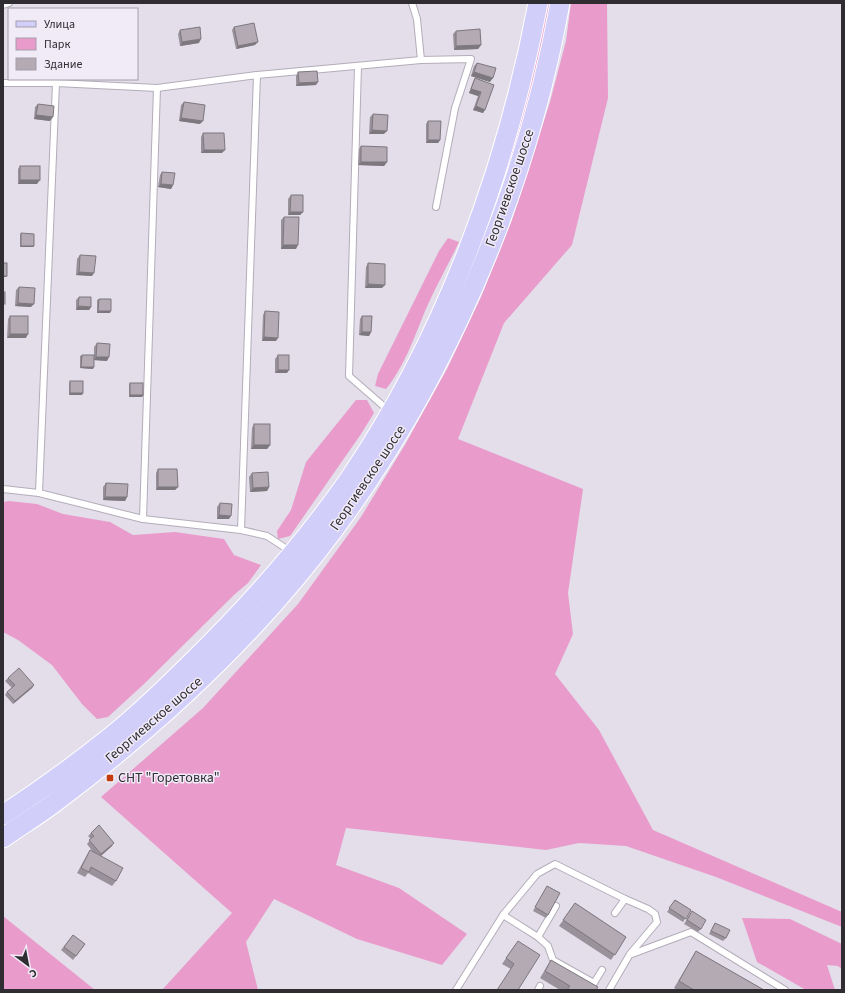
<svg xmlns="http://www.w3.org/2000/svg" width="845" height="993" viewBox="0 0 845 993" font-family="'Source Sans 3',sans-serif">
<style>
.green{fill:#e99bcb}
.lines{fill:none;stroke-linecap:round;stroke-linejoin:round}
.lane-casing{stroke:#b3adb9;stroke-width:8}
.primary-casing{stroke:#fff;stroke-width:21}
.lane{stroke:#fff;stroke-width:6}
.primary{stroke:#d2cefa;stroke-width:19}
.wall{fill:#9a929b}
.shaded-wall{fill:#7d777e}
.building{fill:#b3aab4;stroke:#7d777e}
.poi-dot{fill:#c43c0e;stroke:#f1ebf8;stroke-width:1.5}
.labels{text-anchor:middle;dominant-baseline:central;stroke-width:3;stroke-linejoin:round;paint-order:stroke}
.street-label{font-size:14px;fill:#2f2d32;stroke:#f1ebf8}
.poi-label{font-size:14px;fill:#2f2d32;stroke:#f1ebf8;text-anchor:start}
</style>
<rect width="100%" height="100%" fill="#e3deea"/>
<g class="green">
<path d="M545 3H550C543 45 535 87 522 127 507 178 488 229 466 278Z"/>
<path d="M571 3H607L608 98 572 245 504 323 458 439 583 489 568 593 573 634 555 674 599 730 653 830 842 912V927L716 877 626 846 579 843 546 850 346 828 336 865 399 888 467 934 442 965 357 939 274 899 246 942 258 990H162L232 913 101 797 203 708 298 604 361 517 406 443 447 369 481 297 512 220 550 102 566 41Z"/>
<path d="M448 238 459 242C448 265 435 288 425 311 414 338 404 367 386 389L375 386 378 374 439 251Z"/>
<path d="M356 400H367L374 413 361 434 290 536 278 539 277 531 291 510 306 462Z"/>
<path d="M9 501 37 504 63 514 110 522 133 535 175 532 224 539 234 555 261 565 248 583 235 594 144 684 108 717 97 719 82 704 52 665 18 640 3 632V502Z"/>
<path d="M3 916 95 990H3Z"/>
<path d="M742 918 790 919 842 944V969L838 966 827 965 835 990H806L757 962Z"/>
</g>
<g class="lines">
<g class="lane-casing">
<g id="lane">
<path d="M412 3 417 19 421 60"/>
<path d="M3 5 9 3"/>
<path d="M358 66 349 376 388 410"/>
<path d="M3 83H56L157 88 257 75 421 60 471 59 455 108 436 207"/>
<path d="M3 489 39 493 143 519 241 530 267 536 290 551"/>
<path d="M39 493 56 83"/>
<path d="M143 519 157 88"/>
<path d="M241 530 257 75"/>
<path d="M615 913 625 899"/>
<path d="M503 915 538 937 548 946 553 960 594 983 602 970"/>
<path d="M538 937 556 906"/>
<path d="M632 954 691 932 785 990"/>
<path d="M456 990 503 915 537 874 555 864 625 899 648 909 655 914 657 922 630 954 609 990"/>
<path d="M538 990 540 986"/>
</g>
</g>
<g class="primary-casing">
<g id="primary">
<path d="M3 815C41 790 78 763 113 735 141 712 168 686 194 660 250 605 303 545 348 481 445 338 506 172 538 3"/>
<path d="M3 838C20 826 38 815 54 803 134 743 210 676 276 601 422 435 521 219 560 3"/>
</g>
</g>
<use href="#lane" class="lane"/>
<use href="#primary" class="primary"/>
</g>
<g class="wall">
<path d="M234 27 255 45 236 49 232 30Z"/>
<path d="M180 30 199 43 180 46 178 34Z"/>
<path d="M456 31 481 45 478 49 454 50 453 34Z"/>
<path d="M477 63 490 82 471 76 474 66Z"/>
<path d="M298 72 316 85 296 86V76Z"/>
<path d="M475 78 494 85 483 113 473 110 478 96 469 93 473 82Z"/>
<path d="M184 102 200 124 179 121 181 105Z"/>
<path d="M38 104 50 121 34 119 35 107Z"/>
<path d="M373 114 384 134H369L370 117Z"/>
<path d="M428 121 440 140 438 143H426V124Z"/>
<path d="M203 133 222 153H201V137Z"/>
<path d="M361 146 387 162 384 166 358 165 359 149Z"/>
<path d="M20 166 37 184H18V169Z"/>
<path d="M162 172 173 185 171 189 158 187 160 175Z"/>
<path d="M291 195 303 212 300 215H288V199Z"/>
<path d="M284 217 296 249H281V220Z"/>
<path d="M21 233 34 246 33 247H20V235Z"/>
<path d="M80 255 92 276 76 275 77 259Z"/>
<path d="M368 263 382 288H365L366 267Z"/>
<path d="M19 287 31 307 15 306 16 290Z"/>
<path d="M79 297 91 307 89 310H76V300Z"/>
<path d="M99 299 110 313H97V300Z"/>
<path d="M265 311 276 341H262L263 315Z"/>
<path d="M10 316 26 338H7L8 319Z"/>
<path d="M362 316 371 332 369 336 359 335 360 319Z"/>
<path d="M97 343 107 361 94 360 93 369 80 368V356L82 355H94V347Z"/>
<path d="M278 355 287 373H275V359Z"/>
<path d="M70 381 82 395H69V383Z"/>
<path d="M130 383 143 395 142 397H129V384Z"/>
<path d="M254 424 270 445 267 449H251L252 428Z"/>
<path d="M158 469 178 487 175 490H156V473Z"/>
<path d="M252 473 269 487 267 491 250 492 249 477Z"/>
<path d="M106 483 127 497 125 501 103 500V487Z"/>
<path d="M220 503 229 519H217V507Z"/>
<path d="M8 678 34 685 32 688 13 704 5 695 7 692 12 688 5 681Z"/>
<path d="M91 833 112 846 101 856 116 881 112 886 88 873 85 877 77 873 87 855 90 850 93 852 87 844 91 839 88 836Z"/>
<path d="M547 886 548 915 546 918 533 911Z"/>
<path d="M675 900 691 910 683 922 667 912Z"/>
<path d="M575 903 626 937 611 960 559 926Z"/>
<path d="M692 911 701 929 698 932 684 924Z"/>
<path d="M715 923 726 938 723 941 709 934Z"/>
<path d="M73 935 85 944 73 960 61 950Z"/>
<path d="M518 941V990L511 969 502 964Z"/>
<path d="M696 951 764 990H677L674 988 692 958Z"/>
<path d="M551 960 596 990H560L540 978Z"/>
</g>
<g class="shaded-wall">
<path d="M201 39 199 43 180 46 182 42Z"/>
<path d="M258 42 255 45 236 49 238 46Z"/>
<path d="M481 45 478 49 454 50 456 46Z"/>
<path d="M474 72 493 78 490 82 471 76Z"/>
<path d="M318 82 316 85 296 86 299 83Z"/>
<path d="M471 89 481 92 478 96 469 93Z"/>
<path d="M476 106 485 110 483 113 473 110Z"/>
<path d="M36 115 53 117 50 121 34 119Z"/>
<path d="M181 118 203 121 200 124 179 121Z"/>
<path d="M372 130 387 131 384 134H369Z"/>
<path d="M428 140H440L438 143H426Z"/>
<path d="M204 150H225L222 153H201Z"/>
<path d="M361 162H387L384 166 358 165Z"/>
<path d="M20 180H40L37 184H18Z"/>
<path d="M161 184 173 185 171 189 158 187Z"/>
<path d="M290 212H303L300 215H288Z"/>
<path d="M283 245H298L296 249H281Z"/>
<path d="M21 246H34L33 247H20Z"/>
<path d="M79 272 94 273 92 276 76 275Z"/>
<path d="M3 276H7L6 277H3Z"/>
<path d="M368 284 385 285 382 288H365Z"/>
<path d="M18 303 34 304 31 307 15 306Z"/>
<path d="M78 306 91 307 89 310H76Z"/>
<path d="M98 311H111L110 313H97Z"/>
<path d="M362 332H371L369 336 359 335Z"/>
<path d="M10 334H28L26 338H7Z"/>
<path d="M264 337 278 338 276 341H262Z"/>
<path d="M96 357H109L107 361 94 360Z"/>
<path d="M81 367H94L93 369 80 368Z"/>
<path d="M278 370H289L287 373H275Z"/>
<path d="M70 393H83L82 395H69Z"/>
<path d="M130 395H143L142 397H129Z"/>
<path d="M254 445H270L267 449H251Z"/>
<path d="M158 487H178L175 490H156Z"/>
<path d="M269 487 267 491 250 492 253 488Z"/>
<path d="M105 497H127L125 501 103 500Z"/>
<path d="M219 515 231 516 229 519H217Z"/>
<path d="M34 685 32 688 13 704 15 701Z"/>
<path d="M114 843 112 846 98 858 101 854Z"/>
</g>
<g class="building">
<path d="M254 23 258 42 238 46 234 27Z"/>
<path d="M200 27 201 39 182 42 180 30Z"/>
<path d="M480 29 481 45 456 46V31Z"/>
<path d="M477 63 496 68 493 78 474 72Z"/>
<path d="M317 71 318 82 299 83 298 72Z"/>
<path d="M475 78 494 85 485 110 476 106 481 92 471 89Z"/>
<path d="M184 102 205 105 203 121 181 118Z"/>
<path d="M38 104 54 106 53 117 36 115Z"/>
<path d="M373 114 388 115 387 131 372 130Z"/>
<path d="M428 121H441L440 140H428Z"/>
<path d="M203 133H224L225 150H204Z"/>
<path d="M361 146 387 147V162H361Z"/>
<rect x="20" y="166" width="20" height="14"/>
<path d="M162 172 175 173 173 185 161 184Z"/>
<path d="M291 195H303V212H290Z"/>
<path d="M284 217H299L298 245H283Z"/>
<path d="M21 233 34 234V246H21Z"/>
<path d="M80 255 96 256 94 273 79 272Z"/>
<rect x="3" y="263" width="4" height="13"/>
<path d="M368 263 385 264V285L368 284Z"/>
<path d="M19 287 35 288 34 304 18 303Z"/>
<rect x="3" y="292" width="2" height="12"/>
<path d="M79 297H91V307L78 306Z"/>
<path d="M99 299H111V311H98Z"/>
<path d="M265 311 279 312 278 338 264 337Z"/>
<rect x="10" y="316" width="18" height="18"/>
<path d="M362 316H372L371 332H362Z"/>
<path d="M97 343 110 344 109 357H96Z"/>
<path d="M82 355H94V367H81Z"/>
<rect x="278" y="355" width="11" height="15"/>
<rect x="70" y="381" width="13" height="12"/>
<rect x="130" y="383" width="13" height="12"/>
<rect x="254" y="424" width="16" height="21"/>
<path d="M158 469H177L178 487H158Z"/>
<path d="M268 472 269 487 253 488 252 473Z"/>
<path d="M106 483 128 484 127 497H105Z"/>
<path d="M220 503 232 504 231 516 219 515Z"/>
<path d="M19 668 34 685 15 701 7 692 15 685 8 678Z"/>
<path d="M99 825 114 843 101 854 89 840 94 836 91 833Z"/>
<path d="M90 850 123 868 116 881 91 867 89 872 81 868Z"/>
<path d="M547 886 560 893 548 915 535 907Z"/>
<path d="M675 900 691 910 686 919 669 908Z"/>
<path d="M575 903 626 937 615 955 563 920Z"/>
<path d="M692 911 706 920 701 929 687 920Z"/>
<path d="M715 923 730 930 726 938 711 931Z"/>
<path d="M73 935 85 944 76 956 64 947Z"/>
<path d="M518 941 540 955 518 990H497L514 964 506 958Z"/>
<path d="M696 951 764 990H694L679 981Z"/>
<path d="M551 960 598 987 596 990H567L570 986 545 971Z"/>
</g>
<rect class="poi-dot" x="106" y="774" width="8" height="8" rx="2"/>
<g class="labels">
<g class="street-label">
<text transform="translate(510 188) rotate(-71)">Георгиевское шоссе</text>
<text transform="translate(368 478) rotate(-56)">Георгиевское шоссе</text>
<text transform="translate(154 720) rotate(-41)">Георгиевское шоссе</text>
</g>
<g class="poi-label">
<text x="118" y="778">СНТ "Горетовка"</text>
</g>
</g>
<rect width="845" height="993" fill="none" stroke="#2f2d32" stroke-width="8"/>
<rect x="8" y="8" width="130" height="72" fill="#f1ebf8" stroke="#a39fa9"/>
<rect x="16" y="21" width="20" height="6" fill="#d2cefa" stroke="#a39fa9"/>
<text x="44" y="28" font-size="12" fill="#2f2d32">Улица</text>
<rect x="16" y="38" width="20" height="12" fill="#e99bcb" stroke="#a39fa9"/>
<text x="44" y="48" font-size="12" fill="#2f2d32">Парк</text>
<rect x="16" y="58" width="20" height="12" fill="#b3aab4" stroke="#a39fa9"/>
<text x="44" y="68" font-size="12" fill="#2f2d32">Здание</text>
<g transform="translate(28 965) rotate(148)" stroke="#f1ebf8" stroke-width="3" paint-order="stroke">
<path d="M0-3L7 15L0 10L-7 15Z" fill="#2f2d32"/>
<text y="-6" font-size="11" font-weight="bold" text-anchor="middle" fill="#2f2d32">С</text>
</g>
</svg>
